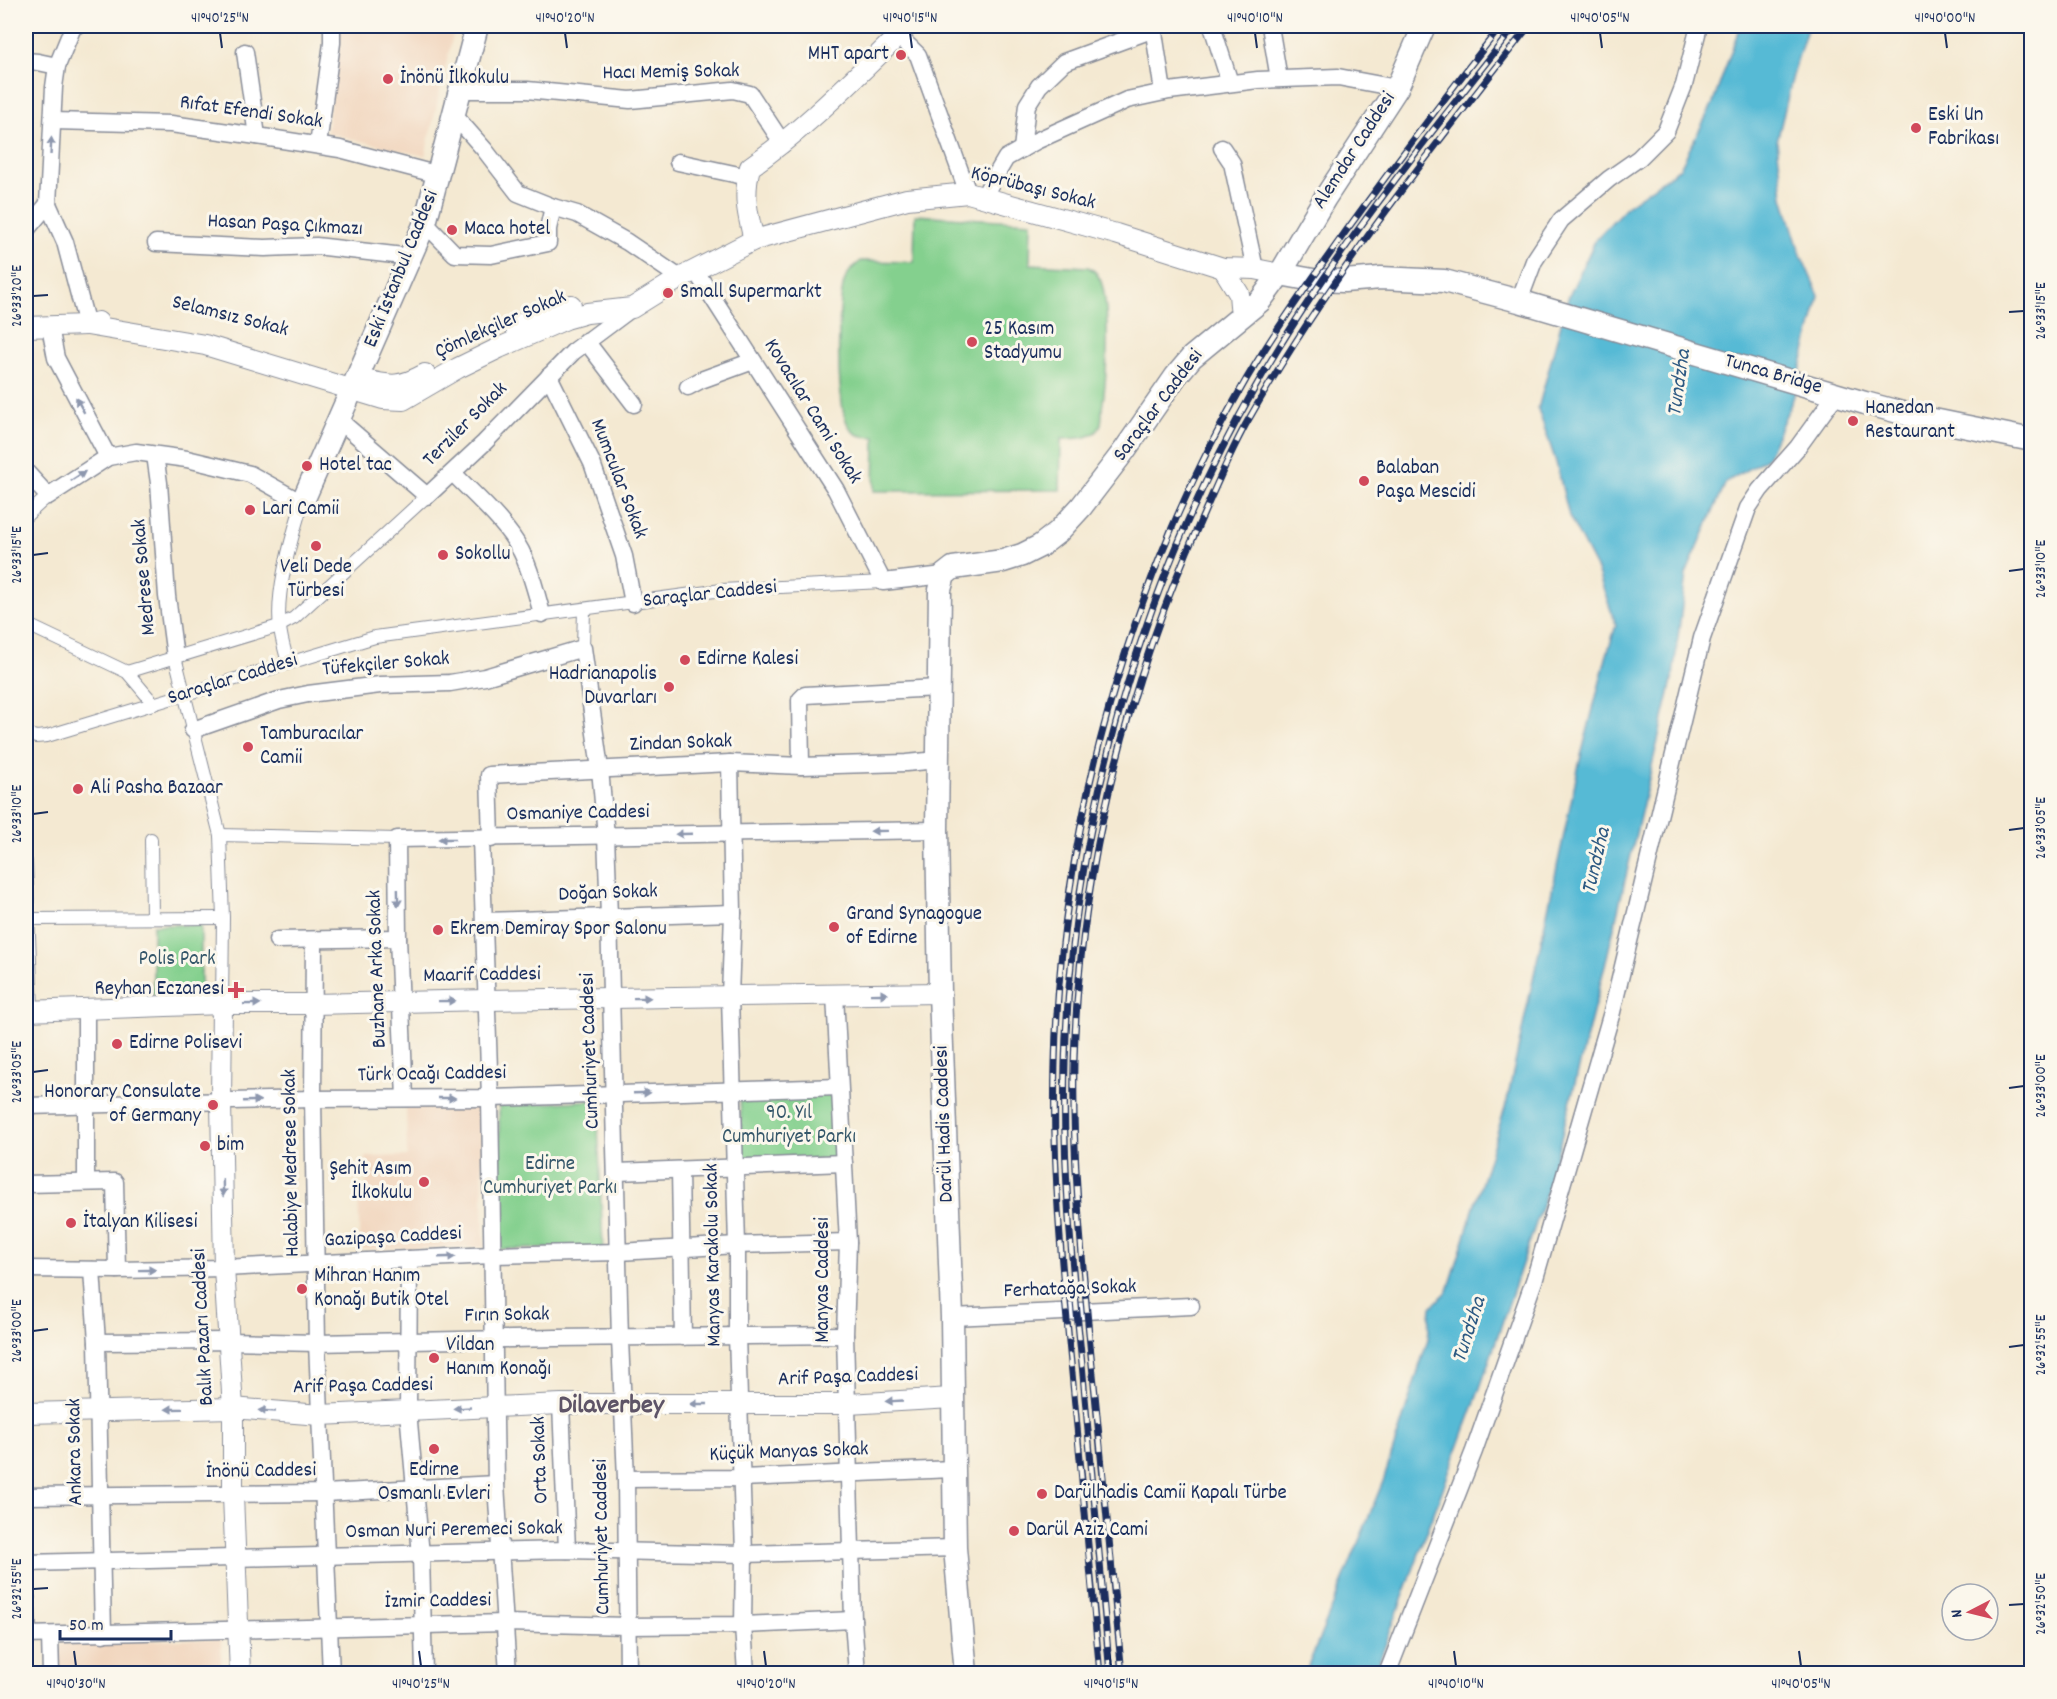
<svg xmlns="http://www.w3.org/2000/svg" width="2057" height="1699" viewBox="0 0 2057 1699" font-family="Dekko,sans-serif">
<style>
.built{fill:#f1d5bd}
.green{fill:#84d08e;stroke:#508076;stroke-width:1.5}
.water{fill:#57bad5;stroke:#39749a;stroke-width:1.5}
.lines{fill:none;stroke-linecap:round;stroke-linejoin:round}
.pedestrian-casing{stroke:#888c98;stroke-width:14}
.minor-casing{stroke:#888c98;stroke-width:19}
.tertiary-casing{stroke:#888c98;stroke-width:22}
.secondary-casing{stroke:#888c98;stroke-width:25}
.pedestrian{stroke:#fff;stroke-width:12}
.minor{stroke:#fff;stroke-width:16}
.tertiary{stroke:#fff;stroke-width:20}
.secondary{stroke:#fff;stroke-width:22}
.rail-casing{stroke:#1b2f5e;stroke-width:7}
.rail{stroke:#fbf7ec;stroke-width:4.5;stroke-dasharray:14;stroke-linecap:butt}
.oneway{fill:#8d97ae}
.ticks{fill:none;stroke:#1b2f5e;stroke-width:2}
.poi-dot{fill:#d1495b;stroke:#fbf7ec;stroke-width:2}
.labels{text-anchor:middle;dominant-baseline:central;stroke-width:6;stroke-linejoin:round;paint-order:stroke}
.poi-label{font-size:21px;fill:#1b2f5e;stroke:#fbf7ec;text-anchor:start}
.street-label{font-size:21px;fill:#1b2f5e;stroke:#fbf7ec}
.park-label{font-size:21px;fill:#35576a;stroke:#fbf7ec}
.water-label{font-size:22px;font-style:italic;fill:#2d5982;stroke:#fbf7ec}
.district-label{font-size:27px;font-weight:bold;fill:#5e5467;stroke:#fbf7ec}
.neatline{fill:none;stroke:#1b2f5e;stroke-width:2}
.ticks-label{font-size:15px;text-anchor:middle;fill:#1b2f5e}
</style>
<rect width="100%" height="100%" fill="#fbf7ec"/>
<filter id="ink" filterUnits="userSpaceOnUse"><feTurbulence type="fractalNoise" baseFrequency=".0167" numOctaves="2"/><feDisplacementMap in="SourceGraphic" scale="12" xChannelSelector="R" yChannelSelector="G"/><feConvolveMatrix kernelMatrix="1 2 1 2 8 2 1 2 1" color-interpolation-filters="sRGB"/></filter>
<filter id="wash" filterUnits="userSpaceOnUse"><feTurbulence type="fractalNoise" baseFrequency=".008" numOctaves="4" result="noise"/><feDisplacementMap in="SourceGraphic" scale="24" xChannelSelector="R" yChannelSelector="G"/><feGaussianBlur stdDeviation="1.35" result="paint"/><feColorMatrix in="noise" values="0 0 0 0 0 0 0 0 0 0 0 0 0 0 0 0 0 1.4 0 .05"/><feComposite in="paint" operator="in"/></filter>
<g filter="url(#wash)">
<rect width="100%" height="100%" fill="#f4e9d2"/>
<g class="built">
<path d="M339 26H455L425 156 327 133Z"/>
<path d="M481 1106 484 1247 360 1249 358 1195 366 1194V1157L407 1156 406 1107Z"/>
<path d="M221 1639V1673H57L56 1651 63 1643Z"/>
</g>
<g class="green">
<path d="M915 215 1031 222 1030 264 1088 267C1097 271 1101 279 1103 288 1110 321 1107 376 1102 409 1102 414 1102 422 1100 427 1094 440 1073 438 1061 439L1060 490 874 491 875 437C865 436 856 437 850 428 835 409 837 307 844 282 847 273 854 266 861 261L914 262Z"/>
<rect x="153" y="925" width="48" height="70"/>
<path d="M836 1089 838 1159 742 1162 740 1093Z"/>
<path d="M597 1100 603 1248 500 1249 499 1106Z"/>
</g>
<path class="water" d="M1740 26H1808L1795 67 1777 141 1783 197 1800 253 1819 296 1793 399 1767 458 1726 482 1686 574 1673 676 1607 957 1550 1182 1480 1388 1375 1673 1305 1674 1384 1479 1428 1339 1431 1307 1448 1291 1507 1101 1579 764 1606 658 1616 625 1597 570 1569 516 1556 462 1538 409 1568 298 1596 239 1628 205 1680 168 1713 103Z"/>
</g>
<g filter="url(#ink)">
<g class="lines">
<g class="pedestrian-casing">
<g id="pedestrian">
<path d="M26 516 48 496"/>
<path d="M26 624 127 672 154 704"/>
<path d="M583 648 584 609"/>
<path d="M175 657 220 835 223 918 222 1004"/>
<path d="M288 663C285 651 281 639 280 627 275 591 292 538 302 503"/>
<path d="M127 672 279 626 294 618 427 496"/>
<path d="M26 734 36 737 47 736 375 637 722 590 883 582"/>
<path d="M220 835 397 839"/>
<path d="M151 839 152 918"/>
<path d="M26 862 32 1010"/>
<path d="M26 919 223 918"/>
</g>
</g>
<g class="minor-casing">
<g id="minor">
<path d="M76 26 73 27 57 66 54 87 48 204 65 242 87 325"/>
<path d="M888 26 918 55 968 193"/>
<path d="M1153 26 1163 92"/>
<path d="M1212 26 1230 83"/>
<path d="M1270 26 1279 79"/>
<path d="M245 52 257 136"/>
<path d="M26 61 38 62 57 66"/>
<path d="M460 90H527L630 100 733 90 750 94 783 144"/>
<path d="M454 115 484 149 518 193 553 207 577 214 627 242 680 278"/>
<path d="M53 121 171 124 257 136 340 149 439 175"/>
<path d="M318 145 332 43V26"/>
<path d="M1222 148 1232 163 1255 269"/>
<path d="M1022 149 1027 105 1039 86 1064 62 1154 29"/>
<path d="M678 162 748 177"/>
<path d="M983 197 1006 158 1036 141 1127 100 1169 91 1258 80 1338 77 1397 88"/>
<path d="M425 223 455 254 491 255 548 243V229L553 207"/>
<path d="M26 230 48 204"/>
<path d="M156 243 265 248 316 246 412 257"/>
<path d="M695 270 836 490 883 582 944 575"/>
<path d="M1519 301 1534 261 1561 220 1609 179 1639 158 1666 131 1684 85 1699 26"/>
<path d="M50 327 56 358 108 457"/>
<path d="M586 341 634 404"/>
<path d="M549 376 592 463 624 556 633 603"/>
<path d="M688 387 701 380 753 361"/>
<path d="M339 420 427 496 484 443 573 352 632 308"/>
<path d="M155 455 159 483 167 596 175 657"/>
<path d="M26 472 48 496 108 457 136 452 187 459 250 474 302 503"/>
<path d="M453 473C476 497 505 521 521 551 531 571 536 592 542 614"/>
<path d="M193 730 279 700 308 694 380 685 450 683 485 677 583 648 600 769 606 836 609 916 620 1339 626 1479 628 1674"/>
<path d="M730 763 733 913 730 996 737 1245V1335L744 1554 743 1625 746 1674"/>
<path d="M801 766 800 700 805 695 938 688"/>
<path d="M481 839 490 1098 496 1484 508 1674"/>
<path d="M491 839 489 775 730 763 801 766 906 763 938 760"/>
<path d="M484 921 733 913"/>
<path d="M277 940 398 938"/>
<path d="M314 940 313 1099 317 1343 331 1674"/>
<path d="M835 995 848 1242 845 1335 853 1620 857 1674"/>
<path d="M405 1098 398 938 397 839 937 830"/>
<path d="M26 1106 313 1099 490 1098 839 1087"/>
<path d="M680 1170 683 1337"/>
<path d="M617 1172 844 1163"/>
<path d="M86 1181V1009"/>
<path d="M26 1184 115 1182 117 1270"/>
<path d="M409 1259 408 1411 421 1555 424 1674"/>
<path d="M26 1269 117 1270 224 1268 491 1255 619 1252 737 1245 848 1242"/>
<path d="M92 1270 97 1342 103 1634"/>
<path d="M952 1317 1191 1306"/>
<path d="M97 1342 228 1341 317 1343 556 1338 845 1335"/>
<path d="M561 1404 567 1550"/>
<path d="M626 1479 741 1478 953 1469"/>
<path d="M26 1496 324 1493 496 1484"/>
<path d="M26 1563 567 1550 744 1554 955 1548"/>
<path d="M26 1597 28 1635"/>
<path d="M26 1635 505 1623 627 1626 743 1625 853 1620"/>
<path d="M50 1635 51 1674"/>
<path d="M1387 1674 1474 1451 1535 1278 1612 1012 1702 638 1748 508 1760 490 1798 447 1837 393"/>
</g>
</g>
<g class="tertiary-casing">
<g id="tertiary">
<path d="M754 240C747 212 743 195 750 167 805 129 851 81 899 35L907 26"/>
<path d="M1223 268 1239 294 1241 317"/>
<path d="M87 325 205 345 383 399 403 400 458 368 499 348 566 319 587 313 632 308 680 278 754 240 907 199 968 193 1116 234 1223 268 1255 269 1280 274"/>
<path d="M26 327 87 325 98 322"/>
<path d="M515 327 542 313 571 305"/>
<path d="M365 380C392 387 401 387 425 374"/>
<path d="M222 1004 221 1102 224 1268 233 1408V1495L240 1674"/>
<path d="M26 1011 222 1004H313L487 1000 940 993"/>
<path d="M26 1413 233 1408 320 1415 561 1404H848L952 1398"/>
</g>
</g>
<g class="secondary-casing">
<g id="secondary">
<path d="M1280 274 1313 280 1344 281 1381 278 1444 281 1519 301 1865 403 1914 416 2032 440"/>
<path d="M302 503 425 223 477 26"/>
<path d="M966 1674 955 1548 952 1317 940 993 937 830 940 590 944 575 953 568 1003 561 1022 555 1040 546 1058 532 1081 507 1124 451 1176 376 1192 357 1260 301 1280 274 1325 198 1397 88 1424 26"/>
</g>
</g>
<use href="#pedestrian" class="pedestrian"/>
<use href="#minor" class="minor"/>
<use href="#tertiary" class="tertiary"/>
<use href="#secondary" class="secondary"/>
<g class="rail-casing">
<g id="rail">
<path d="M1100 1674C1090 1573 1081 1473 1072 1373 1062 1270 1052 1167 1055 1063 1060 829 1129 581 1247 378 1277 327 1312 279 1346 231 1397 161 1448 93 1501 26"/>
<path d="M1110 1674C1101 1570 1091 1467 1082 1364 1072 1264 1062 1164 1065 1063 1071 828 1139 589 1256 386 1329 258 1424 142 1515 26"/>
<path d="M1122 1674C1112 1567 1102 1461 1091 1355 1082 1258 1072 1160 1074 1062 1079 876 1124 690 1201 520 1215 488 1229 455 1246 424 1326 282 1428 154 1529 26"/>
</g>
</g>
<use href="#rail" class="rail"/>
</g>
<defs><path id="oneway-solid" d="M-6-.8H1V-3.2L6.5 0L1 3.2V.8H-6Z" transform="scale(1.5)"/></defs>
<g class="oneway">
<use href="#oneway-solid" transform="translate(51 146) rotate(-87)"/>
<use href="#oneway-solid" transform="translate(80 405) rotate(-119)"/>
<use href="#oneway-solid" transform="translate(78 476) rotate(-33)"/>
<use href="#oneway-solid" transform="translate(879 831) rotate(179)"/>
<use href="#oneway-solid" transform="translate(684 834) rotate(178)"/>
<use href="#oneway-solid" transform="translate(447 839) rotate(180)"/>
<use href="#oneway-solid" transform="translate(398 898) rotate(89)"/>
<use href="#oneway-solid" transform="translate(879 994) rotate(-1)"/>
<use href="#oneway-solid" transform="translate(642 998) rotate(-1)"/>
<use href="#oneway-solid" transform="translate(447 1001) rotate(-1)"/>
<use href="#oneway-solid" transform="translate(252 1004) rotate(-1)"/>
<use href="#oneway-solid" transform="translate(642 1093) rotate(-2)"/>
<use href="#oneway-solid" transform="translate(447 1098)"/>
<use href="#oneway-solid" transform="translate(252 1101) rotate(-2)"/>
<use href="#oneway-solid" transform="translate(223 1188) rotate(89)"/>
<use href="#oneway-solid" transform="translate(447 1257) rotate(-2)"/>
<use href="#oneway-solid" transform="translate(147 1270) rotate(-1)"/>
<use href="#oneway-solid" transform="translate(894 1401) rotate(177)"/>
<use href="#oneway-solid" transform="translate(699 1404) rotate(-180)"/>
<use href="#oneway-solid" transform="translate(462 1408) rotate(177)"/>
<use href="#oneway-solid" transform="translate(174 1409) rotate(179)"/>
<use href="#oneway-solid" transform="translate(267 1411) rotate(-176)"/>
</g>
</g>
<path class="ticks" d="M220 33 222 48M565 33 567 48M910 33 912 48M1255 33 1257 48M1600 33 1602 48M1945 33 1947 48M33 296 48 295M2009 312 2024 311M33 555 48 553M2009 571 2024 569M33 814 48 812M2009 830 2024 828M33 1072 48 1070M2009 1088 2024 1086M33 1331 48 1329M2009 1347 2024 1345M33 1589 48 1588M2009 1605 2024 1604M74 1651 76 1666M419 1651 421 1666M764 1651 766 1666M1109 1651 1111 1666M1454 1651 1456 1666M1799 1651 1801 1666"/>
<g class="poi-dot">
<circle cx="901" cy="55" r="6"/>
<circle cx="388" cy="79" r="6"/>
<circle cx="1916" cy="128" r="6"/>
<circle cx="452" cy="230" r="6"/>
<circle cx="668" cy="293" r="6"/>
<circle cx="972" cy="342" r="6"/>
<circle cx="1853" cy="421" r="6"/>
<circle cx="307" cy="466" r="6"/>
<circle cx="1364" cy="481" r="6"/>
<circle cx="250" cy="510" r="6"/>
<circle cx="316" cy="546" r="6"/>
<circle cx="443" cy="555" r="6"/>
<circle cx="685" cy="660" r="6"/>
<circle cx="669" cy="687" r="6"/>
<circle cx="248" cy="747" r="6"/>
<circle cx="78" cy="789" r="6"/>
<circle cx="834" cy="927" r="6"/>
<circle cx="438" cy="930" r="6"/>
<path d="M233 981h6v6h6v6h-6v6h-6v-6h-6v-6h6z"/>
<circle cx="117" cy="1044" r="6"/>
<circle cx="213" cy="1105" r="6"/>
<circle cx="205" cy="1146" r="6"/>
<circle cx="424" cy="1182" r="6"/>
<circle cx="71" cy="1223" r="6"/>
<circle cx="302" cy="1289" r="6"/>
<circle cx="434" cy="1358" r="6"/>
<circle cx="434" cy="1449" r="6"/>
<circle cx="1042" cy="1494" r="6"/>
<circle cx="1014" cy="1531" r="6"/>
</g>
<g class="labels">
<g class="poi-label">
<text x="889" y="55" text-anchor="end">MHT apart</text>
<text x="400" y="79">İnönü İlkokulu</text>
<text x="1928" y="116">Eski Un<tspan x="1928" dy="24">Fabrikası</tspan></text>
<text x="464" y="230">Maca hotel</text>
<text x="680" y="293">Small Supermarkt</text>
<text x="984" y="330">25 Kasım<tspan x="984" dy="24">Stadyumu</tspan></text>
<text x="1865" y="409">Hanedan<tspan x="1865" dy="24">Restaurant</tspan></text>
<text x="319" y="466">Hotel tac</text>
<text x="1376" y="469">Balaban<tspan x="1376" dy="24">Paşa Mescidi</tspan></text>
<text x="262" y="510">Lari Camii</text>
<text x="455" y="555">Sokollu</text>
<text x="316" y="568" text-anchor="middle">Veli Dede<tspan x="316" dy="24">Türbesi</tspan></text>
<text x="697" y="660">Edirne Kalesi</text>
<text x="657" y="675" text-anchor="end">Hadrianapolis<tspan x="657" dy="24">Duvarları</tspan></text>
<text x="260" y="735">Tamburacılar<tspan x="260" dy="24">Camii</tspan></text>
<text x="90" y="789">Ali Pasha Bazaar</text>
<text x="846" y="915">Grand Synagogue<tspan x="846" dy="24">of Edirne</tspan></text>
<text x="450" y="930">Ekrem Demiray Spor Salonu</text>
<text x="224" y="990" text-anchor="end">Reyhan Eczanesi</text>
<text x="129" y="1044">Edirne Polisevi</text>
<text x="201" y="1093" text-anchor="end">Honorary Consulate<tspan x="201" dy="24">of Germany</tspan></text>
<text x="217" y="1146">bim</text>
<text x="412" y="1170" text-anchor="end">Şehit Asım<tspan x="412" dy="24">İlkokulu</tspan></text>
<text x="83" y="1223">İtalyan Kilisesi</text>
<text x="314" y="1277">Mihran Hanım<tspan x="314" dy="24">Konağı Butik Otel</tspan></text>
<text x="446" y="1346">Vildan<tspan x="446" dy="24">Hanım Konağı</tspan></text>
<text x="434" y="1471" text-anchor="middle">Edirne<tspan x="434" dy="24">Osmanlı Evleri</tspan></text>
<text x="1054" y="1494">Darülhadis Camii Kapalı Türbe</text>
<text x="1026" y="1531">Darül Aziz Cami</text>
</g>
<g class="street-label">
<text transform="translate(671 73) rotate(-1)">Hacı Memiş Sokak</text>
<text transform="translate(251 113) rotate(8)">Rıfat Efendi Sokak</text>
<text transform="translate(1355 151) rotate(-57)">Alemdar Caddesi</text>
<text transform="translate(1033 189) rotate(14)">Köprübaşı Sokak</text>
<text transform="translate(285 226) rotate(3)">Hasan Paşa Çıkmazı</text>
<text transform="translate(402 269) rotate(-68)">Eski İstanbul Caddesi</text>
<text transform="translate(230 317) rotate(14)">Selamsız Sokak</text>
<text transform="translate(501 325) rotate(-24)">Çömlekçiler Sokak</text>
<text transform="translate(1773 375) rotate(16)">Tunca Bridge</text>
<text transform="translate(1159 406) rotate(-53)">Saraçlar Caddesi</text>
<text transform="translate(812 412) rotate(58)">Kovacılar Cami Sokak</text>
<text transform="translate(466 425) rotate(-45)">Terziler Sokak</text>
<text transform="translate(618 479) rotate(69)">Mumcular Sokak</text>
<text transform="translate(145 577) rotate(-95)">Medrese Sokak</text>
<text transform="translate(710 595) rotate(-6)">Saraçlar Caddesi</text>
<text transform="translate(386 665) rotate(-5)">Tüfekçiler Sokak</text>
<text transform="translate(233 680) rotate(-17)">Saraçlar Caddesi</text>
<text transform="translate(681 744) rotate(-2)">Zindan Sokak</text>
<text transform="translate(578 814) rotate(-1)">Osmaniye Caddesi</text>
<text transform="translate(608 894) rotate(-2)">Doğan Sokak</text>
<text transform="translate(378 969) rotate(-92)">Buzhane Arka Sokak</text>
<text transform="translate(482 976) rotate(-1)">Maarif Caddesi</text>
<text transform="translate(591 1051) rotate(-92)">Cumhuriyet Caddesi</text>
<text transform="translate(432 1075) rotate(-1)">Türk Ocağı Caddesi</text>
<text transform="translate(945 1124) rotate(-92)">Darül Hadis Caddesi</text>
<text transform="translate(292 1163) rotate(-91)">Halabiye Medrese Sokak</text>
<text transform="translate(393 1238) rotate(-3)">Gazipaşa Caddesi</text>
<text transform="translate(714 1255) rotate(-91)">Manyas Karakolu Sokak</text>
<text transform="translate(824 1280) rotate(-90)">Manyas Caddesi</text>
<text transform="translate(1070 1290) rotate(-2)">Ferhatağa Sokak</text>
<text transform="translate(507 1316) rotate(-1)">Fırın Sokak</text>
<text transform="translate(204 1327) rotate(-93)">Balık Pazarı Caddesi</text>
<text transform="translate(848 1378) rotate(-2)">Arif Paşa Caddesi</text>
<text transform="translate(363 1387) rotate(-1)">Arif Paşa Caddesi</text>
<text transform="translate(76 1452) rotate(-91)">Ankara Sokak</text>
<text transform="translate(789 1453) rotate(-2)">Küçük Manyas Sokak</text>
<text transform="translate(541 1460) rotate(-92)">Orta Sokak</text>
<text transform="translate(261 1472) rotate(-1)">İnönü Caddesi</text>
<text transform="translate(454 1531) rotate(-1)">Osman Nuri Peremeci Sokak</text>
<text transform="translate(603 1537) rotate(-91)">Cumhuriyet Caddesi</text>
<text transform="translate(438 1602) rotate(-1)">İzmir Caddesi</text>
</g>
<g class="park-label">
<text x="177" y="960">Polis Park</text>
<text x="789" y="1114">90. Yıl<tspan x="789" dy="24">Cumhuriyet Parkı</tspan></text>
<text x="550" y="1165">Edirne<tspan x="550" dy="24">Cumhuriyet Parkı</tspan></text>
</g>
<g class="water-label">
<text transform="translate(1680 383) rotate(-82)">Tundzha</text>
<text transform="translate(1597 861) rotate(-77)">Tundzha</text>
<text transform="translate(1470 1330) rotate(-72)">Tundzha</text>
</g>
<g class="district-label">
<text x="611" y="1406">Dilaverbey</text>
</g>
</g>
<rect width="2057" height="1699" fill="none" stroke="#fbf7ec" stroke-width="66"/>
<g transform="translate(1970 1612) rotate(263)"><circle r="28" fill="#fbf7ec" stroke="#a1a7b3" stroke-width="1.5"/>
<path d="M0-4.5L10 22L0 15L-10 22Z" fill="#d1495b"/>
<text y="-9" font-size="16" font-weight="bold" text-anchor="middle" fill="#1b2f5e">N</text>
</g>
<path d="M60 1630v9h111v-9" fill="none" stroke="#1b2f5e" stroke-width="3"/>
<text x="69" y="1630" font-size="18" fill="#1b2f5e" stroke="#fbf7ec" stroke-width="4.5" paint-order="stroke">50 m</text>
<rect x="33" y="33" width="1991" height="1633" class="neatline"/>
<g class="ticks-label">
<text x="220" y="22">41°40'25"N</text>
<text x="565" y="22">41°40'20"N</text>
<text x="910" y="22">41°40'15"N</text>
<text x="1255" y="22">41°40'10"N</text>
<text x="1600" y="22">41°40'05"N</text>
<text x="1945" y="22">41°40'00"N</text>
<text transform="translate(16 296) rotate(-90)" y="5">26°33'20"E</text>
<text transform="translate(2040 311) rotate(-90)" y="5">26°33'15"E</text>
<text transform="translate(16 555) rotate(-90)" y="5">26°33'15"E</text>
<text transform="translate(2040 569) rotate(-90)" y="5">26°33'10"E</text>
<text transform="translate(16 814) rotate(-90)" y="5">26°33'10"E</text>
<text transform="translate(2040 828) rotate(-90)" y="5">26°33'05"E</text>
<text transform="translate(16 1072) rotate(-90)" y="5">26°33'05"E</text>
<text transform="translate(2040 1086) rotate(-90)" y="5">26°33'00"E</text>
<text transform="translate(16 1331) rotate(-90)" y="5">26°33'00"E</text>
<text transform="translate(2040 1345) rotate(-90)" y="5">26°32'55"E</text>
<text transform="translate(16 1589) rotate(-90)" y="5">26°32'55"E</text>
<text transform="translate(2040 1604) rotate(-90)" y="5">26°32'50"E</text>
<text x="76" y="1688">41°40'30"N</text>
<text x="421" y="1688">41°40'25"N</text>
<text x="766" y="1688">41°40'20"N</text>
<text x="1111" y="1688">41°40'15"N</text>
<text x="1456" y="1688">41°40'10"N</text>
<text x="1801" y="1688">41°40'05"N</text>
</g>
</svg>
